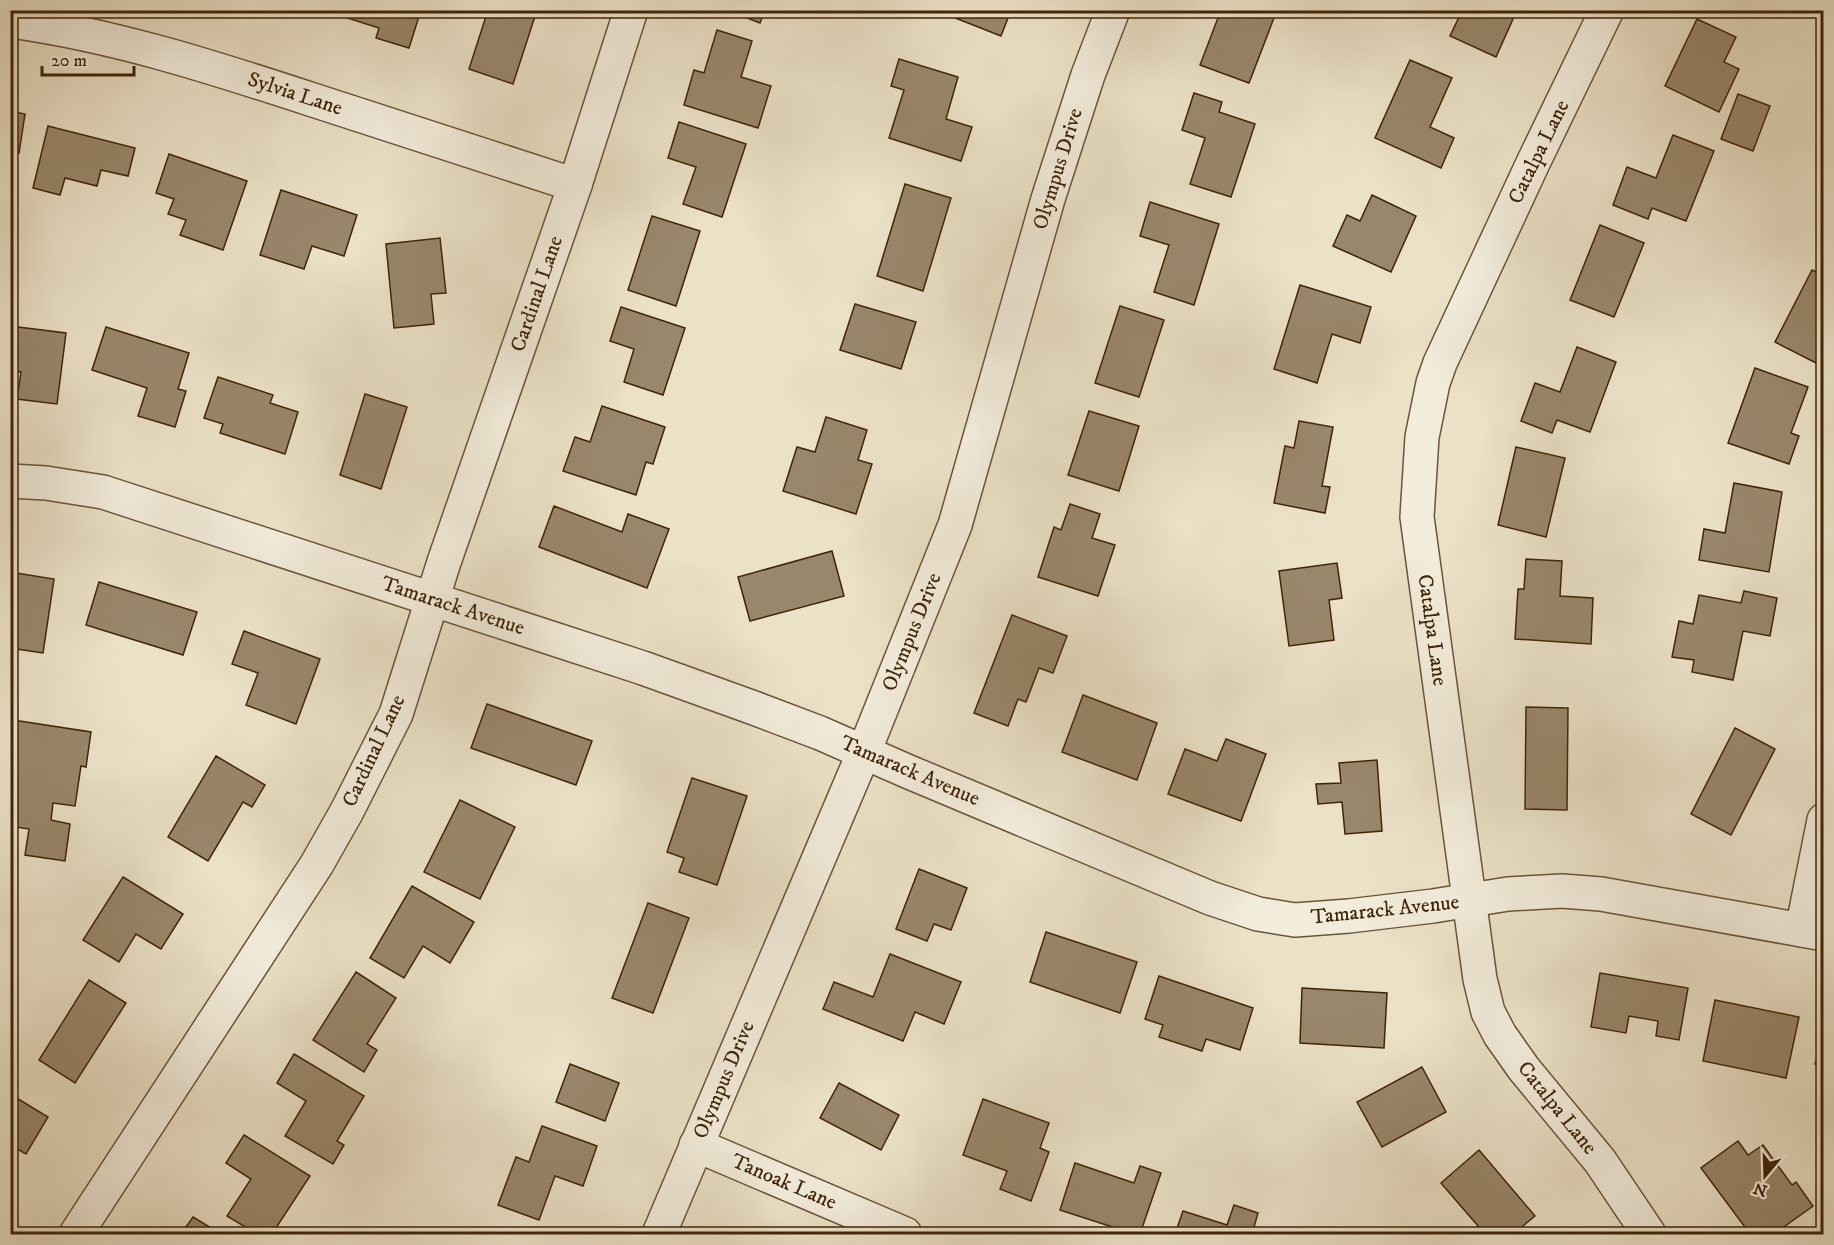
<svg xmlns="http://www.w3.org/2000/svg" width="1834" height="1245" viewBox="0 0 1834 1245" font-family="'IM FELL DW Pica',serif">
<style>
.building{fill:#99876b;stroke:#402507;stroke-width:1.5}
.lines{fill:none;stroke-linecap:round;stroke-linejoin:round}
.street-casing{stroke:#6b5437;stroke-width:36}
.street{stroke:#f2ecdb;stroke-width:33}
.labels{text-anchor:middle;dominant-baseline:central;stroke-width:5;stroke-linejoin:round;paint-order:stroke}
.street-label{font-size:21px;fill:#402507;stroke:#f2ecdb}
</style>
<rect width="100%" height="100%" fill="#ebe1c7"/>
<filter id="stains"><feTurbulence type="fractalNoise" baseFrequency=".00333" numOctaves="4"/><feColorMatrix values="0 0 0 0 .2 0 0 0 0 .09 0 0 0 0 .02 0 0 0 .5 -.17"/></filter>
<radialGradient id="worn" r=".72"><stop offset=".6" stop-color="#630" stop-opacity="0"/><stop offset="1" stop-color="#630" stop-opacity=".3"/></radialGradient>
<g class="building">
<path d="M285 10H306L304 18Z"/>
<path d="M336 10H421L409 48 376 38 379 28 335 14Z"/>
<path d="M488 10H537L513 84 469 69Z"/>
<path d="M727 10H765L760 23Z"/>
<path d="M935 10H1011L1001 36Z"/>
<path d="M1221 10H1277L1249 83 1200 65Z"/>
<path d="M1451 10H1517L1496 57 1450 36 1460 15Z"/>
<path d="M1761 10H1781L1778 18Z"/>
<path d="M1697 19 1736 37 1724 62 1739 69 1719 112 1665 86Z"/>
<path d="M717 30 752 41 741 77 771 86 758 128 684 105 694 70 704 73Z"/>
<path d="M899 59 958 77 946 119 972 127 961 161 889 138 904 90 891 86Z"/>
<path d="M1410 60 1452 78 1430 127 1454 138 1441 168 1375 138Z"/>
<path d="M1194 93 1222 102 1219 112 1255 124 1231 197 1190 184 1205 138 1182 130Z"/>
<path d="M1738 94 1770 106 1753 151 1721 139Z"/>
<path d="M10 111 25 114 19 153 10 152Z"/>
<path d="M679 122 746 144 722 217 683 204 696 167 668 158Z"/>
<path d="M48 126 135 148 128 176 101 170 97 186 65 178 60 195 33 188Z"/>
<path d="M1673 135 1714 151 1686 221 1652 208 1648 219 1613 205 1627 167 1656 178Z"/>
<path d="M169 154 247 181 223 250 180 235 186 220 168 214 174 199 156 193Z"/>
<path d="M905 184 951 198 923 291 877 276Z"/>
<path d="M281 190 357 215 344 256 312 246 304 269 260 255Z"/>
<path d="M1372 195 1416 216 1391 272 1333 246 1347 215 1360 221Z"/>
<path d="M1150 202 1219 224 1194 305 1154 292 1169 245 1140 236Z"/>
<path d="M652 216 700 231 676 306 628 290Z"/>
<path d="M1600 225 1644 243 1614 317 1570 300Z"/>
<path d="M440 238 446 293 431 294 434 324 394 328 386 244Z"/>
<path d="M1812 270 1824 276V357L1820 365 1775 342Z"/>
<path d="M1300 285 1371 307 1360 343 1332 334 1317 383 1274 369Z"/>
<path d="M855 304 916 322 901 369 840 350Z"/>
<path d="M1120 306 1164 320 1139 397 1095 383Z"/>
<path d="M621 307 685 328 663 395 624 382 634 349 610 341Z"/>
<path d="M10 326 66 333 57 404 17 399 21 372 10 371Z"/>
<path d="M106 327 189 353 178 389 186 391 175 427 138 416 147 388 92 370Z"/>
<path d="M1577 347 1616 362 1590 432 1557 420 1552 433 1521 421 1535 383 1560 392Z"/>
<path d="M1755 368 1808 387 1791 433 1799 436 1789 464 1728 443Z"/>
<path d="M218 377 273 395 270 403 298 412 285 454 220 433 223 424 204 418Z"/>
<path d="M365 394 407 407 381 489 340 475Z"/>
<path d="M602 406 665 427 653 464 646 462 636 495 563 471 575 437 590 442Z"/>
<path d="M1089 411 1139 426 1119 491 1068 475Z"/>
<path d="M826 417 867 430 858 460 872 464 856 514 783 491 797 447 815 452Z"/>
<path d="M1299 421 1333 427 1322 486 1330 487 1325 513 1274 503 1285 446 1294 448Z"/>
<path d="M1516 447 1565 458 1546 537 1498 525Z"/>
<path d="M1734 483 1782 492 1769 572 1699 560 1704 529 1725 533Z"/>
<path d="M1070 504 1100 514 1092 538 1115 545 1098 596 1038 577 1054 527 1061 530Z"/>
<path d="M554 506 622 532 628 514 669 529 647 588 539 547Z"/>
<path d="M832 551 844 596 750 621 738 577Z"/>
<path d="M1526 559 1562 561 1560 596 1593 598 1591 644 1515 639 1518 589H1524Z"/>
<path d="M1337 563 1342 598 1329 600 1334 640 1289 646 1279 571Z"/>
<path d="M10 572 54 579 43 653 10 648Z"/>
<path d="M99 582 197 612 183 655 86 625Z"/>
<path d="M1744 591 1777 598 1770 636 1743 631 1733 680 1692 672 1694 660 1672 657 1679 621 1693 624 1699 595 1741 603Z"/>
<path d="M1012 615 1067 636 1053 673 1039 668 1026 702 1018 699 1008 726 974 713Z"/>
<path d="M244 631 320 659 296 724 246 705 258 673 232 664Z"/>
<path d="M1083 695 1157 723 1137 780 1062 752Z"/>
<path d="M487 704 592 741 576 785 471 748Z"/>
<path d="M1526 707 1568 708 1567 810 1525 809Z"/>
<path d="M13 720 91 732 86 767 81 766 75 806 53 803 51 820 70 824 65 861 25 855 29 829 10 826V811L15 784 10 783V740Z"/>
<path d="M1735 728 1775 749 1731 835 1691 814Z"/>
<path d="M1226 739 1266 754 1241 821 1168 794 1185 749 1217 761Z"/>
<path d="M216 756 265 785 252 807 243 802 208 861 168 837Z"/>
<path d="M1377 760 1382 831 1345 834 1342 802 1318 804 1316 784 1341 783 1339 763Z"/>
<path d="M692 778 747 796 717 885 679 872 684 858 667 852Z"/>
<path d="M460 800 515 827 480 899 424 872Z"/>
<path d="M919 869 967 888 951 930 934 924 927 941 896 929Z"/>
<path d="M123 877 183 914 161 949 136 934 119 962 83 940Z"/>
<path d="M412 886 474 922 450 963 423 946 404 978 370 958Z"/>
<path d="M648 903 689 918 653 1013 612 998Z"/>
<path d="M1046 932 1137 962 1120 1013 1030 982Z"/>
<path d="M890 954 961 982 944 1024 915 1012 903 1041 823 1009 834 982 873 997Z"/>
<path d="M356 972 396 998 367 1044 377 1050 364 1072 313 1040Z"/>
<path d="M1600 973 1688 988 1679 1040 1656 1036 1658 1021 1629 1016 1626 1033 1591 1027Z"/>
<path d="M1159 976 1253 1008 1240 1050 1206 1039 1202 1051 1159 1037 1163 1025 1145 1019Z"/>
<path d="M89 980 126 1003 75 1083 39 1060Z"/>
<path d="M1302 988 1387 993 1384 1048 1300 1043Z"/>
<path d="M1715 1000 1799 1017 1786 1078 1703 1061Z"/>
<path d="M1824 1035V1066L1815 1064Z"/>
<path d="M294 1054 364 1096 337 1141 344 1145 333 1164 285 1136 306 1101 277 1083Z"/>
<path d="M570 1064 619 1083 605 1121 556 1102Z"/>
<path d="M1422 1067 1446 1112 1382 1147 1357 1102Z"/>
<path d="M839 1083 899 1115 881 1150 820 1118Z"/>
<path d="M10 1094 48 1117 26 1154 10 1145Z"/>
<path d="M983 1099 1049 1123 1040 1148 1049 1152 1031 1201 1000 1189 1007 1171 963 1155Z"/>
<path d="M542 1126 597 1146 583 1186 555 1176 539 1220 498 1205 516 1157 529 1162Z"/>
<path d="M244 1135 310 1176 272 1234H257L227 1216 251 1179 226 1163Z"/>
<path d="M1738 1141 1748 1155 1763 1145 1792 1185 1796 1182 1813 1206 1774 1234H1750L1701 1168Z"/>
<path d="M1479 1150 1535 1216 1513 1234H1485L1441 1183Z"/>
<path d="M1075 1163 1134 1183 1140 1166 1161 1173 1140 1234H1134L1060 1210Z"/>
<path d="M1234 1205 1258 1213 1252 1234H1175L1183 1211 1227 1225Z"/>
<path d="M193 1217 221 1234H181Z"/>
</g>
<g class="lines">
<g class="street-casing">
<g id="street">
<path d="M1607 10 1533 163 1440 363 1433 383 1422 437 1417 517 1480 979 1488 1012 1500 1035 1524 1069 1600 1161 1649 1234"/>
<path d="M10 21C113 35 212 67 310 99 398 127 486 156 575 185"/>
<path d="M10 481 46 483 103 492 643 668 754 708 820 733 909 772 1210 898 1258 914 1295 920 1349 916 1433 906 1508 894 1562 891 1601 894 1824 934"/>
<path d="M1802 930 1824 820"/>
<path d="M696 1145 905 1234"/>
<path d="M76 1234 317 864 347 811 396 714 444 562 575 185 631 10"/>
<path d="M659 1234 864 752 955 525 1048 199 1088 75 1113 10"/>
</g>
</g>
<use href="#street" class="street"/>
</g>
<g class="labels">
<g class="street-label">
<text transform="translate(295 94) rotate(18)">Sylvia Lane</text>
<text transform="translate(1539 152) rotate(-64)">Catalpa Lane</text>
<text transform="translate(1058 169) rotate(-73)">Olympus Drive</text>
<text transform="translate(537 294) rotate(-71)">Cardinal Lane</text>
<text transform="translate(453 606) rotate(18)">Tamarack Avenue</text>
<text transform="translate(1432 630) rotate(82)">Catalpa Lane</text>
<text transform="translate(912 632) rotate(-68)">Olympus Drive</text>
<text transform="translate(374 751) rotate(-65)">Cardinal Lane</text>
<text transform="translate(910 771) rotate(23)">Tamarack Avenue</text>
<text transform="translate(1385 910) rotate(-6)">Tamarack Avenue</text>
<text transform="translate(724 1080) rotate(-67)">Olympus Drive</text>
<text transform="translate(1557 1108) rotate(51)">Catalpa Lane</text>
<text transform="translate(784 1182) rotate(23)">Tanoak Lane</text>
</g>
</g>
<rect width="1834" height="1245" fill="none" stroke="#ebe1c7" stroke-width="36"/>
<rect x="12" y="12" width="1810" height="1221" fill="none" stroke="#402507" stroke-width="3"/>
<rect x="18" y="18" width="1798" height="1209" fill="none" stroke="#402507" stroke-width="1.5"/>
<g transform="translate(1765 1176) rotate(199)" stroke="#f2ecdb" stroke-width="4.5" paint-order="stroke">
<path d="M0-4.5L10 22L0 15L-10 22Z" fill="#402507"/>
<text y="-9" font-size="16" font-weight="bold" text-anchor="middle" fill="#402507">N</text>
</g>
<path d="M42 66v9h92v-9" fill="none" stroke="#402507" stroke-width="3"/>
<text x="51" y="66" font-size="18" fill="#402507" stroke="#f2ecdb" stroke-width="4.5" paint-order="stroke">20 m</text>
<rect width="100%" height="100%" filter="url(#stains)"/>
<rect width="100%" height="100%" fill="url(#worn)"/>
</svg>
